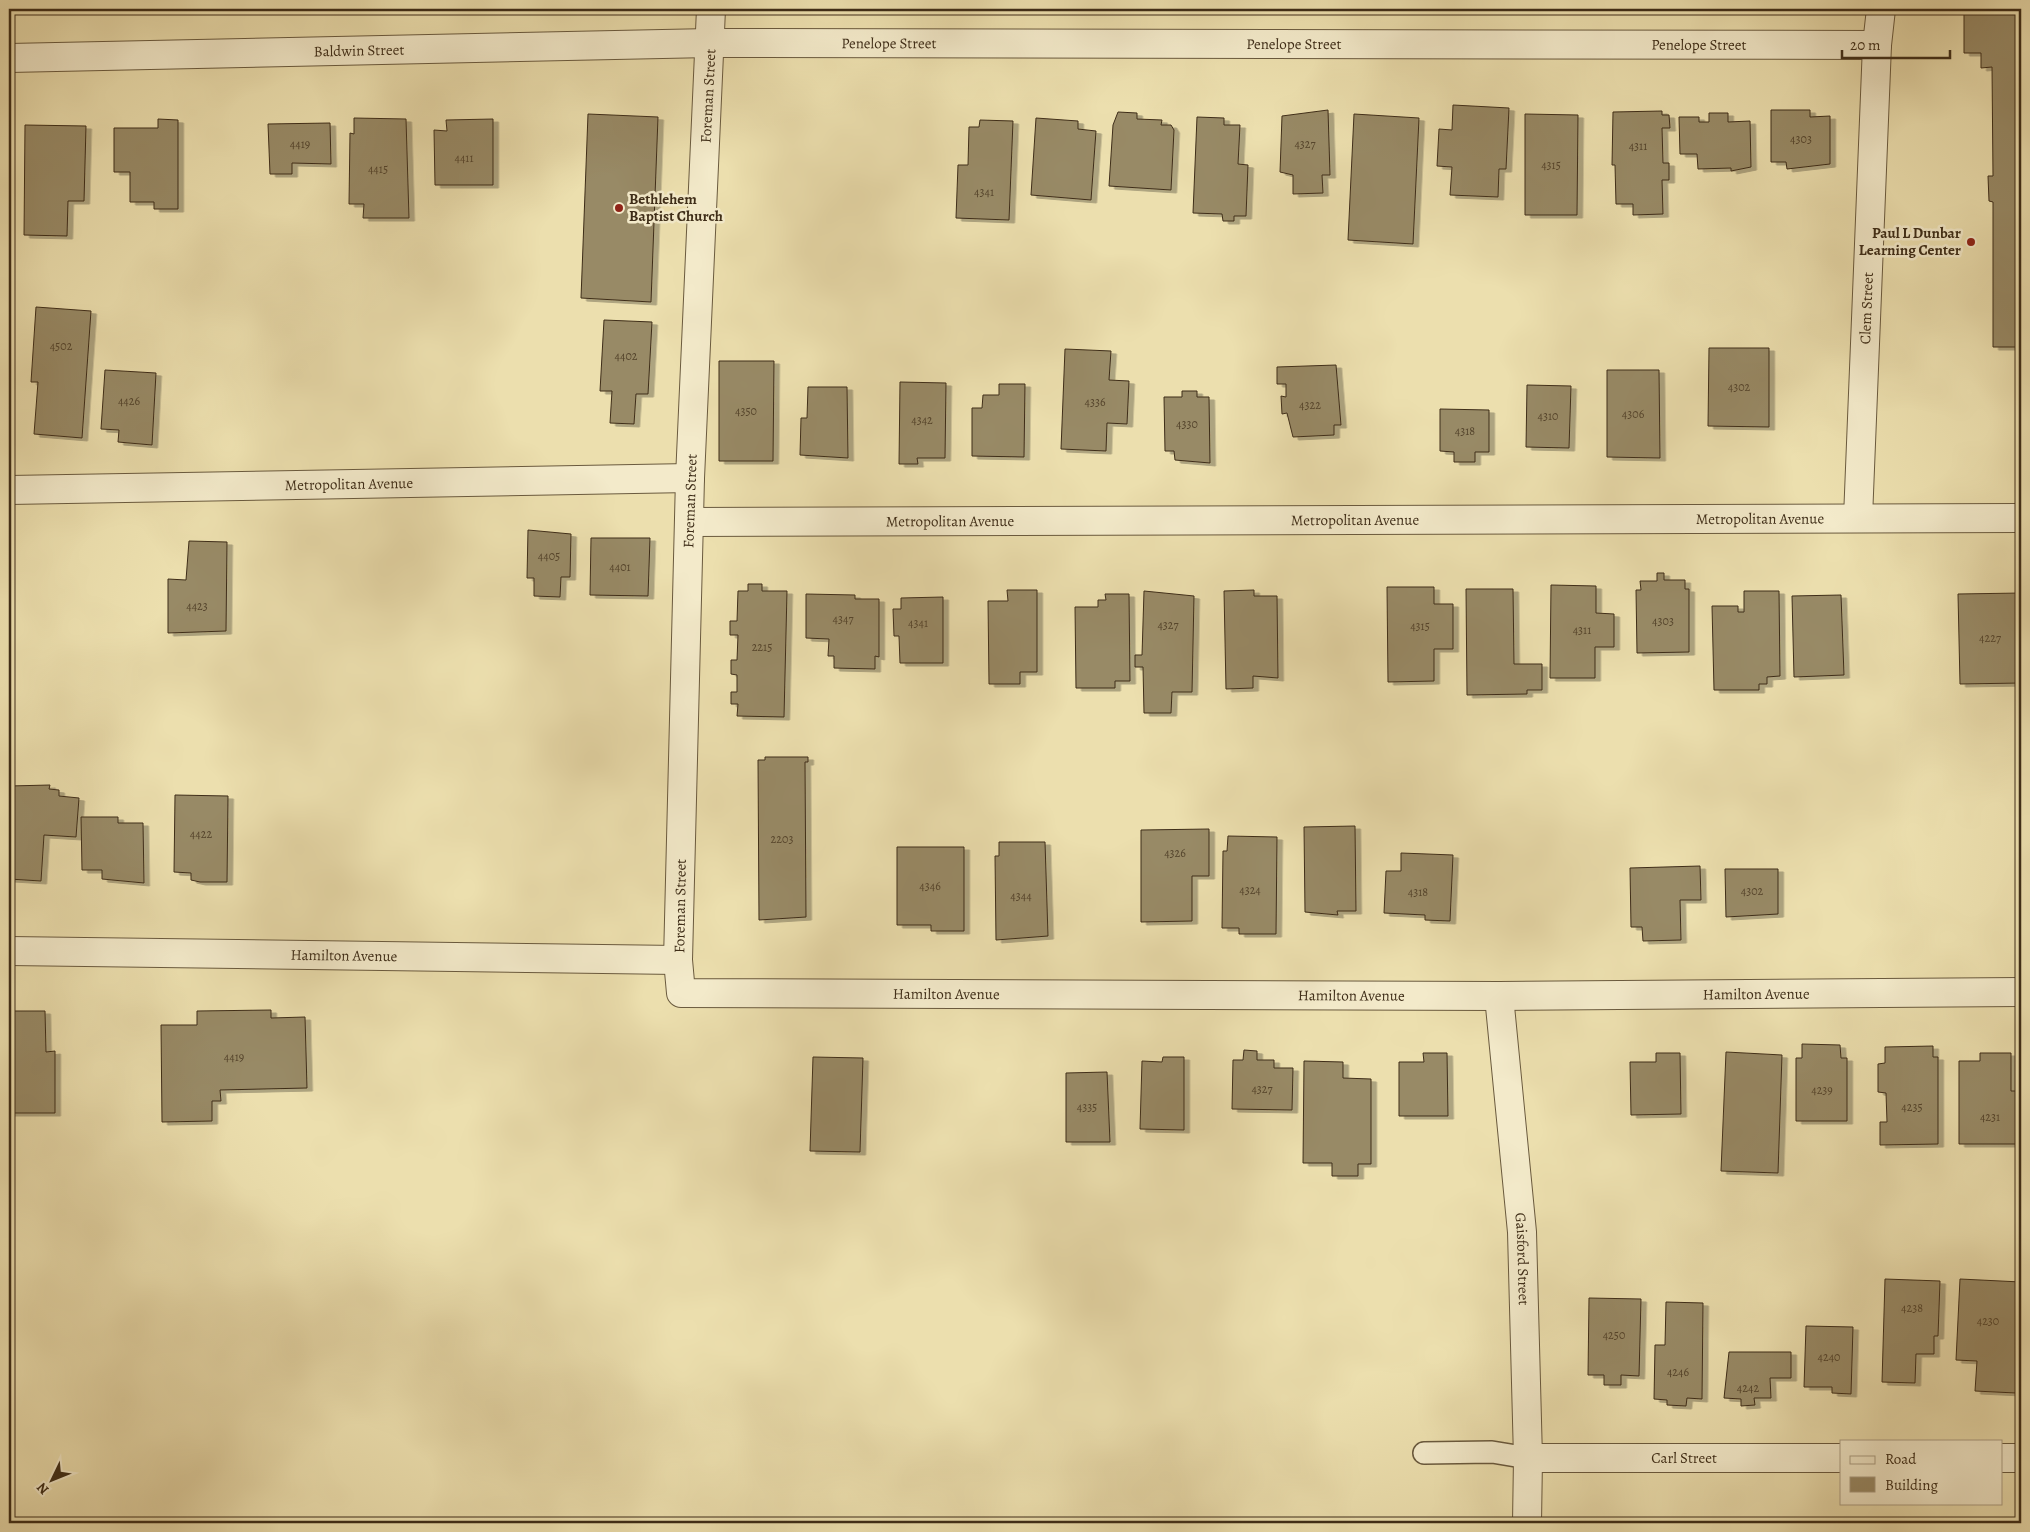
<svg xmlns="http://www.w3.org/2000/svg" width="2030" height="1532" viewBox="0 0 2030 1532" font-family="Alegreya,serif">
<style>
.building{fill:#988a66;stroke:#3e2d18;filter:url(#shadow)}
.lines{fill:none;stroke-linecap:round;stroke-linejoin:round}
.lane-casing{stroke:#6a5a3e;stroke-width:24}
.street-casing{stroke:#6a5a3e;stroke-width:30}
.lane{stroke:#f3eaca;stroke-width:21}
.street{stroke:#f3eaca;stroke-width:28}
.poi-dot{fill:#8f2418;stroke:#f3eaca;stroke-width:2}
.labels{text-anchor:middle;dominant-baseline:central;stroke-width:5;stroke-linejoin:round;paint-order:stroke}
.number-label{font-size:12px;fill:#54442c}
.street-label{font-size:15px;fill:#3e2d18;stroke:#f3eaca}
.poi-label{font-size:15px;font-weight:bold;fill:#3e2d18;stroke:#f3eaca;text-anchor:start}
</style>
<defs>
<filter id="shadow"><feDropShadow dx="5.5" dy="3" stdDeviation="0" flood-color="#0004"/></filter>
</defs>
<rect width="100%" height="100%" fill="#ecdfae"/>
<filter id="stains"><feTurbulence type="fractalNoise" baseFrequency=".004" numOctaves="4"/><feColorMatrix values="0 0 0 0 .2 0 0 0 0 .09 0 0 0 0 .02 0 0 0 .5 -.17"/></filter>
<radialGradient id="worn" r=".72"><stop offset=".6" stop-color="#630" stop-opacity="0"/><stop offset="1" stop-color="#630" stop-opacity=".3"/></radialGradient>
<g class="building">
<path d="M1964 9H2021V347H1993V202L1989 201 1988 176H1993L1992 67 1981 68V53H1964Z"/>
<path d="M1453 105 1509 108 1506 169H1499L1498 197 1450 195 1452 167 1437 166 1439 129 1452 130Z"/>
<path d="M1328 110 1330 175H1322L1323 193 1293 194V175L1280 172 1282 116Z"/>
<path d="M1771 110H1810V117L1830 116V164L1787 169 1786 162H1771Z"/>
<path d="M1662 111V115H1669L1670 128H1662L1663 163H1669V180H1662L1663 214 1633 215V204H1616L1615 165H1612L1613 112Z"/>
<path d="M1118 112 1137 113V119L1162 120 1161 125H1171L1174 130 1171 190 1109 186 1113 125Z"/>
<path d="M1709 113H1728V122L1750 121 1751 167 1731 171V168L1698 169 1697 154H1680L1679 117H1699V122H1709Z"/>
<path d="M588 114 658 117 651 302 581 298Z"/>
<path d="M1354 114 1419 118 1413 244 1348 240Z"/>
<path d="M1525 114 1578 115 1577 215H1525Z"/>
<path d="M1197 117 1224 118V125H1240L1238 164 1248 165 1246 216H1234V221H1223L1222 214 1193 213Z"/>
<path d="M354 118 406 119 409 218H363L364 204H349L350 133 354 134Z"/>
<path d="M1036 118 1078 121V129L1096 131 1091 200 1031 195Z"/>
<path d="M158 119 178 120V209H154V202H130V172H114V128H158Z"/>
<path d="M493 119V185H435L434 130 447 131 446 120Z"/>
<path d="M980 120 1013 121 1009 220 956 218 958 165H968L969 127H979Z"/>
<path d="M330 123 331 164 292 163V174H270L268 124Z"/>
<path d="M25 125 86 126 84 201H68L67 236 24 235Z"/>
<path d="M36 307 91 311 82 438 34 434 38 382H31Z"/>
<path d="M604 320 652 322 648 394H636L634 424 610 423 612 391H600Z"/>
<path d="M1709 348H1769V427L1708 426Z"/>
<path d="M1065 349 1111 351 1109 380 1129 381 1127 424 1107 423 1106 451 1061 449Z"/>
<path d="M719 361H774L773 461H719Z"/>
<path d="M1336 365 1341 425H1334V435L1293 437 1287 413 1282 414 1281 396 1286 397V384H1277V367Z"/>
<path d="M105 370 156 373 152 445 118 442 119 430 101 429Z"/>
<path d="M1607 370H1659L1660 458 1607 457Z"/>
<path d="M900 382 946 383 945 458H917L918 464H899Z"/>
<path d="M999 384H1025L1024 457 972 456V408H982L983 395H999Z"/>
<path d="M1527 385 1571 386 1569 448 1526 447Z"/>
<path d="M808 387H847L848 458 800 455 801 418H807Z"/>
<path d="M1182 391H1197V397H1209L1210 463 1175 460 1174 451H1165L1164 397H1182Z"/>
<path d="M1440 409 1489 410V452H1475V462H1454V452L1440 451Z"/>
<path d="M528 530 571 534 570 577H561L560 597 534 596V578H527Z"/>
<path d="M591 538H650L648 596 590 595Z"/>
<path d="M189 541 227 542 226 631 168 633V579L186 580Z"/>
<path d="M1657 573H1664V580H1685V589H1689V652L1637 653 1636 590H1641L1640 581H1657Z"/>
<path d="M748 584H762V591H787L784 717 737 716 738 704H731V692H737V675L731 674V660H737L738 635H730V621H737L738 591H748Z"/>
<path d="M1551 585 1596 586V613L1614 614V647H1595V678H1550Z"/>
<path d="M1387 587H1434V604H1453V649H1434V681L1388 682Z"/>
<path d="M1466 589H1513L1514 664H1542V690H1527V694L1467 695Z"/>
<path d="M1007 590H1037V672H1020V684H989L988 601H1008Z"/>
<path d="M1254 590V596H1277L1278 678 1253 676V688L1226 689 1224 591Z"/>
<path d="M1144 591 1194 596 1192 692H1172L1171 713H1144L1143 667H1135V655H1142Z"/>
<path d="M1744 591H1779L1780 676 1767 677V684H1759V690H1714L1712 606H1738V612H1744Z"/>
<path d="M2021 593V683L1960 684 1958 594Z"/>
<path d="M806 594 855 595V599H879V657L875 656V669L834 668V656H828L829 639 806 638Z"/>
<path d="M1105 594H1129L1130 681H1115V688H1076L1075 607H1098V600H1106Z"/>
<path d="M1841 595 1844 675 1794 677 1792 596Z"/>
<path d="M943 597V663H900L899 636H894L893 609H901V598Z"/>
<path d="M765 757H808V762H805L806 917 759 920 758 760H765Z"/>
<path d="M50 785 49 789 59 790V796L79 798 76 837 44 835 41 881 9 879V786Z"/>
<path d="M175 795 228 796 227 882H200L191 880V873L174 872Z"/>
<path d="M81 817H118V823H143L144 883 102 879V870H82Z"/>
<path d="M1355 826 1356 911H1337L1338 915 1305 912 1304 827Z"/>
<path d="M1209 829V876H1192V921L1141 922V830Z"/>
<path d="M1228 836 1277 837 1276 934H1239V928H1222L1223 851H1227Z"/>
<path d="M999 842H1045L1048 936 996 940 995 856H999Z"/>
<path d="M897 847H964V931H931V925H897Z"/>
<path d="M1401 853 1453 855 1450 921 1425 920V915L1384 913 1386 871H1401Z"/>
<path d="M1700 866 1701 900H1680L1681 940 1643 941 1642 927H1631L1630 868Z"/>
<path d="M1725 869H1778V914L1726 917Z"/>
<path d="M271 1010V1018L305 1017 307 1088 220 1090 221 1101H212V1121L162 1122 161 1025H197V1011Z"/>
<path d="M9 1011H45L46 1052 55 1051V1113H9Z"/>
<path d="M1802 1044 1840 1045 1841 1058H1847V1121H1796V1058H1802Z"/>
<path d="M1933 1046V1057H1938V1144L1880 1145V1122H1887L1886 1093 1878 1092V1064L1885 1063V1047Z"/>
<path d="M1244 1050 1257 1051V1060H1274V1068H1293L1292 1110 1232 1109 1233 1060H1243Z"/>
<path d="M1726 1052 1782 1055 1778 1173 1721 1171Z"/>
<path d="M1423 1053H1447L1448 1116H1399V1062H1424Z"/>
<path d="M1656 1053H1680L1681 1114 1631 1115 1630 1062H1656Z"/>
<path d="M1980 1053H2011V1091H2021V1144H1959V1061H1980Z"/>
<path d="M813 1057 863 1058 860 1152 810 1151Z"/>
<path d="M1163 1057H1184V1130L1140 1129 1142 1061 1162 1062Z"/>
<path d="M1304 1061 1343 1062V1078L1371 1079V1164H1358V1176H1332V1163H1303Z"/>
<path d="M1107 1072 1110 1142H1066V1073Z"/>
<path d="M1885 1279 1940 1281 1938 1336H1934V1354H1916L1915 1383 1882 1382Z"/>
<path d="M1960 1279 2021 1282 2016 1393 1975 1391 1977 1361 1956 1360Z"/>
<path d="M1589 1298 1641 1299 1639 1376 1621 1375V1385H1604V1375H1588Z"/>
<path d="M1666 1302 1703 1303 1702 1399 1687 1398 1686 1406 1667 1405V1400L1654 1399 1655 1345H1665Z"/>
<path d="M1806 1326 1853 1327 1851 1394 1832 1393V1387H1804Z"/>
<path d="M1729 1352H1791V1378H1770L1771 1398H1754L1755 1405 1741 1406V1399L1724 1398Z"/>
<path d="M1913 1519V1523H1894V1520Z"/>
</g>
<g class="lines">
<g class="lane-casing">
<path id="lane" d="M1424 1453 1492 1452 1528 1458"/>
</g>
<g class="street-casing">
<g id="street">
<path id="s1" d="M711 9 690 478 678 960 681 993 1499 996 2021 992"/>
<path id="s2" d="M9 58 710 43 1877 45"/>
<path id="s3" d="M9 490 690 478"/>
<path id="s4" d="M1858 518 1877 45 1881 9"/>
<path id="s5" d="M689 522 2021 518"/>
<path id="s6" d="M9 951 678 960"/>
<path id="s7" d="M1499 996 1522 1232 1528 1458 1527 1523"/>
<path id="s8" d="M1528 1458H1841"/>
<path d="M2001 1458H2021"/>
</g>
</g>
<use href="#lane" class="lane"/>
<use href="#street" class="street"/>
</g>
<g class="poi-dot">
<circle cx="619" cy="208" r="5"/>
<circle cx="1971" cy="242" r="5"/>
</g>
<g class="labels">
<g class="number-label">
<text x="1801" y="139">4303</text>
<text x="300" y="144">4419</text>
<text x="1305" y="144">4327</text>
<text x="1638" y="146">4311</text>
<text x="464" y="158">4411</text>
<text x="1551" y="165">4315</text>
<text x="378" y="169">4415</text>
<text x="984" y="192">4341</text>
<text x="61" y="346">4502</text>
<text x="626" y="356">4402</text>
<text x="1739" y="387">4302</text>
<text x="129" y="401">4426</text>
<text x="1095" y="402">4336</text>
<text x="1310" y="405">4322</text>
<text x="746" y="411">4350</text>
<text x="1633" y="414">4306</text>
<text x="1548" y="416">4310</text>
<text x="922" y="420">4342</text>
<text x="1187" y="424">4330</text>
<text x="1465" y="431">4318</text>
<text x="549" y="556">4405</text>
<text x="620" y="567">4401</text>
<text x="197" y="606">4423</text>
<text x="843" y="619">4347</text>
<text x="1663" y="621">4303</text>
<text x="918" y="623">4341</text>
<text x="1168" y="625">4327</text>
<text x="1420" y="626">4315</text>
<text x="1582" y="630">4311</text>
<text x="1990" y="638">4227</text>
<text x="762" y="647">2215</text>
<text x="201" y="834">4422</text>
<text x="782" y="839">2203</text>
<text x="1175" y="853">4326</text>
<text x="930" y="886">4346</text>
<text x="1250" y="890">4324</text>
<text x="1752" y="891">4302</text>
<text x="1418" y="892">4318</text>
<text x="1021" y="896">4344</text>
<text x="234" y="1057">4419</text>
<text x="1262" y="1089">4327</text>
<text x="1822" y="1090">4239</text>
<text x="1087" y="1107">4335</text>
<text x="1912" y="1107">4235</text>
<text x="1990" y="1117">4231</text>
<text x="1912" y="1308">4238</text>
<text x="1988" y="1321">4230</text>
<text x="1614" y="1335">4250</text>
<text x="1829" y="1357">4240</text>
<text x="1678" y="1372">4246</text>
<text x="1748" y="1388">4242</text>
</g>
<g class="street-label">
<text stroke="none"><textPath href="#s2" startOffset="880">Penelope Street</textPath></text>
<text stroke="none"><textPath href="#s2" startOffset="1285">Penelope Street</textPath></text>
<text stroke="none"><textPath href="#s2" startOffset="1690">Penelope Street</textPath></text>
<text stroke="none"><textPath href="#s2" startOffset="350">Baldwin Street</textPath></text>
<text transform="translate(708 96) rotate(-87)">Foreman Street</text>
<text stroke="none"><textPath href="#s4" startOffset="210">Clem Street</textPath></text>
<text stroke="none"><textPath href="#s3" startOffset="340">Metropolitan Avenue</textPath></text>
<text transform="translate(690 501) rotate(-88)">Foreman Street</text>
<text stroke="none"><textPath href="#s5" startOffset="1071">Metropolitan Avenue</textPath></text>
<text stroke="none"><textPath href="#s5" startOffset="666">Metropolitan Avenue</textPath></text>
<text stroke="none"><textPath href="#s5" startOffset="261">Metropolitan Avenue</textPath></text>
<text transform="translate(680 906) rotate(-89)">Foreman Street</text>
<text stroke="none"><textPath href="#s6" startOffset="335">Hamilton Avenue</textPath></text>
<text stroke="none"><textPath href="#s1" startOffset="1250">Hamilton Avenue</textPath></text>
<text stroke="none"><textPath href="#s1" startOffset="2060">Hamilton Avenue</textPath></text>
<text stroke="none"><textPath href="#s1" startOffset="1655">Hamilton Avenue</textPath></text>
<text stroke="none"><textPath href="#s7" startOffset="264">Gaisford Street</textPath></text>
<text stroke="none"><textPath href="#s8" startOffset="156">Carl Street</textPath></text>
</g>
<g class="poi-label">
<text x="629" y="199">Bethlehem<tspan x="629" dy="17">Baptist Church</tspan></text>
<text x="1961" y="233" text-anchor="end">Paul L Dunbar<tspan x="1961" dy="17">Learning Center</tspan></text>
</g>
</g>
<rect width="2030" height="1532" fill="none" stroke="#ecdfae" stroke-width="30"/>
<rect x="10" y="10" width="2010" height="1512" fill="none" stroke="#3e2d18" stroke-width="2.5"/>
<rect x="15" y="15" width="2000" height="1502" fill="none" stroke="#3e2d18"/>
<rect x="1840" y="1440" width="162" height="65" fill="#f3eaca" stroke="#ab9e83"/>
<rect x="1850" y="1456" width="25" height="8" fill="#f3eaca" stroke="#ab9e83"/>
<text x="1885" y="1464" font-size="15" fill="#3e2d18">Road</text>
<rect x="1850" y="1477" width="25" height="15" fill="#988a66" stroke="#ab9e83"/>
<text x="1885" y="1490" font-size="15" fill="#3e2d18">Building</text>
<g transform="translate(52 1480) rotate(227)" stroke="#f3eaca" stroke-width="4" paint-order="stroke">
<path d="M0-4L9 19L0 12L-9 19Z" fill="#3e2d18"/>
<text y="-8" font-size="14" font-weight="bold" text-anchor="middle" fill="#3e2d18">N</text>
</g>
<path d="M1842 50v8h108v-8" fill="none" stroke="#3e2d18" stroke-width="2.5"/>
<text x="1850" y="50" font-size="15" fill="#3e2d18" stroke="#f3eaca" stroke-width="4" paint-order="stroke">20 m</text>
<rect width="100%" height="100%" filter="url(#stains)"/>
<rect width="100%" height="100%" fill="url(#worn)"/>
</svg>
